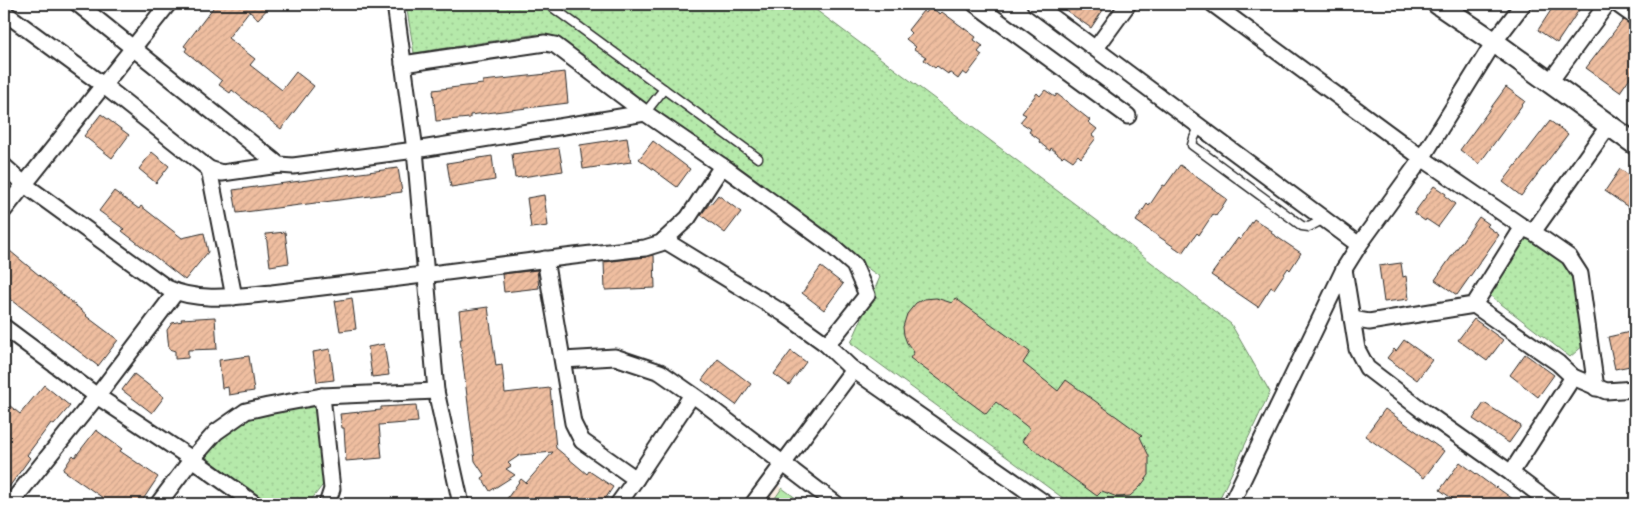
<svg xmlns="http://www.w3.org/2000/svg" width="1639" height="508" viewBox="0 0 1639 508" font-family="Dekko,sans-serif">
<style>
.built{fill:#faece2}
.green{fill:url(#green-dots);stroke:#708a6a}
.pitch{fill:#b5e9aa;stroke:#708a6a}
.building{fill:url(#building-hatch);stroke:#2b2b2b}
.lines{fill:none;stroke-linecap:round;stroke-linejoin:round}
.lane-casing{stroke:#2b2b2b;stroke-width:11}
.street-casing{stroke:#2b2b2b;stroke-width:19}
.secondary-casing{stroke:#2b2b2b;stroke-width:24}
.lane{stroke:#fff;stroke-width:8}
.street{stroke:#fff;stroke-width:15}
.secondary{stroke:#fff;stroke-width:20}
</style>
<defs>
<pattern id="green-dots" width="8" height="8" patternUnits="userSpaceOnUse" patternTransform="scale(1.25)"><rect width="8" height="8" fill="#b5e9aa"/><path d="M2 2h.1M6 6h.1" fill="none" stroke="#9cc892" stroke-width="1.8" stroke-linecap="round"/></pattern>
<pattern id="building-hatch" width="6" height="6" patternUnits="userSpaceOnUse" patternTransform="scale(1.25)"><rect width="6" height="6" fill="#efbea0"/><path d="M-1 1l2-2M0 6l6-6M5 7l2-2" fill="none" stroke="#cda38a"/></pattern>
</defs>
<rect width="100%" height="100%" fill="#fff"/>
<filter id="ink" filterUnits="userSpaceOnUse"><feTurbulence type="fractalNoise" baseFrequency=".02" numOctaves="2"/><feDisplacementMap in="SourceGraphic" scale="10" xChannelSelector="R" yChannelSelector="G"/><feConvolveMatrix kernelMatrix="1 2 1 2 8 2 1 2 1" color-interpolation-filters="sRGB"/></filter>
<g filter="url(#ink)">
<path class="built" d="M776 484 804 504H761Z"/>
<g class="green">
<path d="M406 4H808L1107 228 1231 324 1270 392 1217 504H1071L851 343 880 277 538 34 414 53Z"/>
<path d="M1525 237 1535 238 1570 265 1584 345 1570 357 1488 294Z"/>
<path d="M310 404 319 406 325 482 308 504H267L206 457 225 433 247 418Z"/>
</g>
<path class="pitch" d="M782 488 804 504H771Z"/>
<g class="building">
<path d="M216 4H272L258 19 249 11 228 38 255 59 250 65 282 90 296 72 314 86 281 129 232 90 230 93 219 85 222 81 185 51 187 48 184 46Z"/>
<path d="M1057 4H1094L1103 10 1091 28Z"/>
<path d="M1555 4H1583L1557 43 1538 30Z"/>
<path d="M930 7 940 14 942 12 976 37 974 40 983 46 978 52 982 55 967 75 963 72 958 79 949 72 948 74 937 66 935 68 924 60 926 57 914 49 916 47 906 39 911 33 908 30 923 11 926 13Z"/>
<path d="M1623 20 1635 27V70L1620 92 1586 68Z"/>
<path d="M565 72 568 103 470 115V118L436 121 433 90 483 84V81Z"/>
<path d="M1506 87 1525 101 1479 164 1460 150Z"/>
<path d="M1045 90 1055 97 1057 94 1090 120 1088 122 1097 129 1092 135 1096 138 1081 158 1078 155 1073 161 1064 155 1062 157 1051 148 1050 151 1039 142 1040 140 1029 132 1031 129 1020 122 1026 115 1022 113 1037 93 1040 96Z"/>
<path d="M101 114 129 135 112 158 84 136Z"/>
<path d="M1550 121 1568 134 1521 196 1503 182Z"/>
<path d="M627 138 631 162 583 169 580 145Z"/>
<path d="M653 141 690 169 677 187 639 159Z"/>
<path d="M559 148 563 171 515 178 512 154Z"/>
<path d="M152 152 169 166 156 183 139 169Z"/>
<path d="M492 156 495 180 451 187 447 163Z"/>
<path d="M1180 165 1227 199 1216 216 1213 214 1199 235 1197 233 1183 253 1136 221 1147 204 1149 206 1163 185 1165 186Z"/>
<path d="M398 168 402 192 237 213 233 190Z"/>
<path d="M1620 169 1635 179V203L1631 209 1605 191Z"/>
<path d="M1434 186 1446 194 1445 196 1455 204 1438 227 1426 219 1425 221 1414 213Z"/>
<path d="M114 191 139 209 141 206 182 238 204 233 208 252 185 280 122 231 124 229 99 211Z"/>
<path d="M544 195 548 226 531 228 527 198Z"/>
<path d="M718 195 741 212 725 233 701 215 709 204 710 205Z"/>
<path d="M1479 217 1489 224 1487 226 1499 235 1457 295 1435 280Z"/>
<path d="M1254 219 1272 231 1271 233 1301 253 1290 270 1288 268 1274 289 1271 287 1258 307 1211 275 1238 238 1240 240Z"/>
<path d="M285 232 289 263 270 266 266 234Z"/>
<path d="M4 246 87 315 86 316 118 340 98 366 4 294Z"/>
<path d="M654 255 655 288 605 290 604 262 646 257Z"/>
<path d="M1401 263 1403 277 1406 276 1409 299 1384 302 1379 266Z"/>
<path d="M821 267 843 284 824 310 802 293Z"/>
<path d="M537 270 539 288 504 292 502 274Z"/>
<path d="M352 298 356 329 340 331 335 301Z"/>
<path d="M936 298 952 303 955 298 1030 352 1023 363 1058 391 1066 380 1142 435 1140 437 1149 456V475L1140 487 1130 496 1117 497 1102 491 1097 496 1022 441 1030 429 996 402 986 414 910 358 914 352 907 343 904 335 903 327 907 314 916 303 924 299Z"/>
<path d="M488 307 496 366 502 365 505 393 550 388 556 448 587 474 589 471 613 487 602 504H503L521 479 526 483 553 452 520 455 508 463 511 466 506 469 515 475 490 491 482 478 485 476 475 461 460 339H462L459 311Z"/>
<path d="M215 317 217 349 188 350V358L175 359V351L169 349 167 330 172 323 182 321 181 319Z"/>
<path d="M1474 319 1503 340 1487 361 1458 340Z"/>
<path d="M1630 332 1635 354V365L1615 369 1608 337Z"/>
<path d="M1404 340 1432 360 1417 380 1387 358 1394 349 1396 351Z"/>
<path d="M384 344 389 375 372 377 368 347Z"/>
<path d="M330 349 334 380 317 382 313 352Z"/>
<path d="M791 351 806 362 789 385 774 374Z"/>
<path d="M1525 354 1554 375 1538 397 1510 375Z"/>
<path d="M249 356 254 391 229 395 228 387 222 388 219 360Z"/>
<path d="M718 359 751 384 736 405 702 380Z"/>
<path d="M134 374 164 397 152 413 122 390Z"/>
<path d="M44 385 70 406 54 425 51 423 27 455 30 458 4 494V401L20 414Z"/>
<path d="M1484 403 1521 426 1509 443 1473 419Z"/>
<path d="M416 405 418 422 379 425 382 458 346 461 344 428H342L340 414 381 410V407Z"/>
<path d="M1385 409 1444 451 1424 478 1365 436Z"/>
<path d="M96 430 122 449 120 451 158 477 140 504H110L102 499 103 498 63 470 73 455 75 457Z"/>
<path d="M1460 462 1495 488 1496 487 1520 504H1460L1440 490Z"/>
</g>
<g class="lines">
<g class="lane-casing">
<g id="lane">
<path d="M548 4 758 158"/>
<path d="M645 113 664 89"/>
<path d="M1200 126 1194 138 1192 145 1302 226 1309 227 1324 219"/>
</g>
</g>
<g class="street-casing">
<g id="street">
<path d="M78 4 279 165 293 166 415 150 645 113 728 170 831 245 854 265 867 295 836 334 826 344 783 313 664 240"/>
<path d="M395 4 415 150 436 391 461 504"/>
<path d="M975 4 1128 116"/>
<path d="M1035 4 1359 245"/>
<path d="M1213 4 1422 158 1523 227"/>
<path d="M1523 4 1494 42 1422 158 1359 245 1344 269 1357 349 1367 368 1422 410 1511 473 1552 504"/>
<path d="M1617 4 1635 17"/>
<path d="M4 13H5L103 85 209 169 222 173 279 165"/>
<path d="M1096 48 1128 4"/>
<path d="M403 64 545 43 555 45 645 113"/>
<path d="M1549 83 1607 4"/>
<path d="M4 166 25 185 167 288C199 303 238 296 272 293 297 290 322 287 347 284 447 273 546 258 645 248L661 243 688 218 722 166"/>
<path d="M209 169 234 297"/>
<path d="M4 210 168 4"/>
<path d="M545 259 573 423 582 441 636 479 618 504"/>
<path d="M1474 305 1558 363 1573 377 1606 391 1635 389"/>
<path d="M1352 319 1369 322 1474 305 1523 227 1530 231"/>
<path d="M4 327 97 396 192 459 255 504"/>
<path d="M563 360 615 357 660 372 700 400 836 504"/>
<path d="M851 368 1046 504"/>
<path d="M1596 388 1580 274 1569 257 1533 232 1609 125"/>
<path d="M322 396 332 489 327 504"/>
<path d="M1511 473 1573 377"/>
<path d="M636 479 692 395"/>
<path d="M10 504 97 396 176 292"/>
<path d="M158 504 192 459 216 432 246 411 268 406 322 396 436 391"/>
<path d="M753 504 853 370 826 344"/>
<path d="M1231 504 1344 269"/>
</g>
</g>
<g class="secondary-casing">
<path id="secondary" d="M1438 4 1494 42 1635 144"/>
</g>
<use href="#lane" class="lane"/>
<use href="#street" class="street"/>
<use href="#secondary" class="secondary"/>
</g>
</g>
<rect width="1639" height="508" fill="none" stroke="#fff" stroke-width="20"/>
<rect x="10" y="10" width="1619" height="488" fill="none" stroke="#2b2b2b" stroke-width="2" filter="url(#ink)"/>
</svg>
